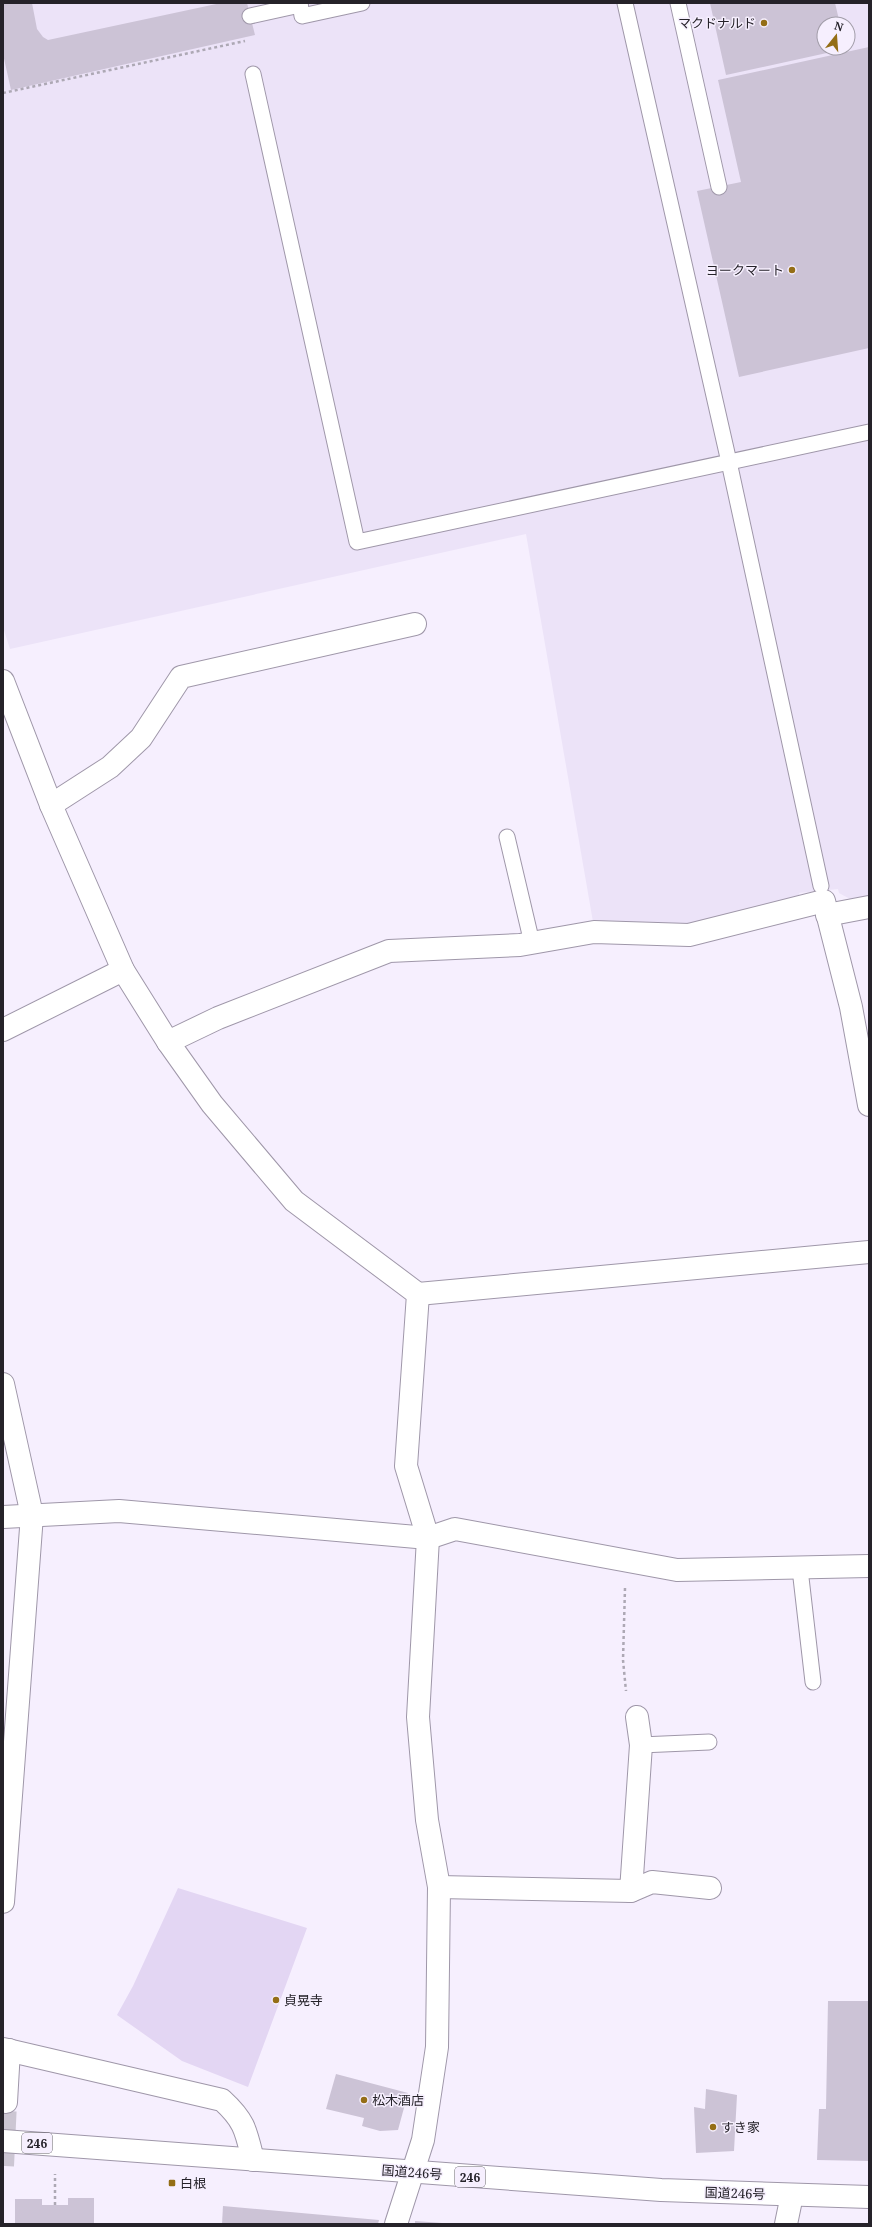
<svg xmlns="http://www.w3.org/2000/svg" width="872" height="2227" viewBox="0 0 872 2227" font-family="'Noto Serif','Noto Sans JP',serif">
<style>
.built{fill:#ece3f8;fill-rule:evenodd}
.green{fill:#e3d6f3}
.building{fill:#ccc3d6}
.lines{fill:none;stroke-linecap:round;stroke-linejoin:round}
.minor-tunnel{stroke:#ccc6d3;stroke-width:22;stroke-dasharray:22 11;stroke-linecap:butt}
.service-casing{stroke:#9f97a9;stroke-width:17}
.minor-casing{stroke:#9f97a9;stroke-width:24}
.trunk-casing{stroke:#9f97a9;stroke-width:24}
.path{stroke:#ada8b4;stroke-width:2.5;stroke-dasharray:3 3;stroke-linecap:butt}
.service{stroke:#fff;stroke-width:15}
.minor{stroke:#fff;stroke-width:22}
.trunk{stroke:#fff;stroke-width:22}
.poi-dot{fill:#946e16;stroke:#f6effe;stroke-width:1.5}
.labels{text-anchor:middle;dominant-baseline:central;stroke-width:3;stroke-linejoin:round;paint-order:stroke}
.shield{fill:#f6effe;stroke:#646069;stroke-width:1}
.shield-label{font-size:12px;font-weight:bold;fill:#252229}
.poi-label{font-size:13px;fill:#252229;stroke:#f6effe;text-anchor:start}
.street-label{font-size:13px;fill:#252229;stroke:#f6effe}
</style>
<rect width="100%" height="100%" fill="#f6effe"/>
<path class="built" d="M3 3H869V895L850 899 839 893 838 889 799 893 800 898 691 924 593 922 526 534 10 649 3 627ZM824 24H848V48H824Z"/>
<path class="green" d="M178 1888 307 1928 248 2087 182 2061 117 2015 133 1986Z"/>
<g class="building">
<path d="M3 3H32L37 29 43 37 48 40 221 3H247L255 35 11 90 3 54Z"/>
<path d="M710 3H835L840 24H824V48L845 49 726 75Z"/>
<path d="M869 47V348L739 377 697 191 741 182 718 80Z"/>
<path d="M828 2001H869V2161L817 2160 819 2109H826Z"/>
<path d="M336 2074 408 2093 398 2130 380 2131 362 2126 364 2118 326 2109Z"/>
<path d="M706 2089 737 2095 734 2151 696 2153 694 2107 705 2109Z"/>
<path d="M68 2198H94V2224H15V2199H42V2205H68Z"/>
<path d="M223 2206 379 2220 378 2224H222Z"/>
<path d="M415 2221 442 2223V2224H415Z"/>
</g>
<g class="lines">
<path class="minor-tunnel" d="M3 2166 6 2102"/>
<g class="service-casing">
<g id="service">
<path d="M300 3 302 16 362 3"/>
<path d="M625 3 729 462 821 886"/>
<path d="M678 3 719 187"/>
<path d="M250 16 300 5"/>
<path d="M253 74 357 542 869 432"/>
<path d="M507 837 532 943"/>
<path d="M800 1569 813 1682"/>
<path d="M641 1745 709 1742"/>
</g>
</g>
<g class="minor-casing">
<g id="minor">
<path d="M3 681 51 805 123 970 168 1042 212 1104 294 1201 418 1294 406 1466 428 1538 418 1717 427 1820 439 1887 437 2047 423 2140 396 2224"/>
<path d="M51 805 110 767 141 738 181 677 415 624"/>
<path d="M827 915 869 907"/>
<path d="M3 1030 123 970"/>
<path d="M168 1042 218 1018 389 951 520 945 594 932 689 935 824 901 851 1007 869 1105"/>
<path d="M418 1294 869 1252"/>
<path d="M3 1384 32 1515 3 1902"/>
<path d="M3 1517 119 1511 428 1538 455 1529 677 1570 869 1566"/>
<path d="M439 1887 631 1891 652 1882 710 1888"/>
<path d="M631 1891 641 1745 637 1717"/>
<path d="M3 2049 222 2100C245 2121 246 2131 253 2160"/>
<path d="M6 2102 9 2050"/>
<path d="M786 2224 792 2195"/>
</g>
</g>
<g class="trunk-casing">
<path id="trunk" d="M3 2141 661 2190 869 2197"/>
</g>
<g class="path">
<path d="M3 93 245 41"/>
<path d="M625 1588 623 1660 626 1691"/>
<path d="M55 2205V2174"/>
</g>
<use href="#service" class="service"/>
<use href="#minor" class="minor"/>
<use href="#trunk" class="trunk"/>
</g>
<g class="poi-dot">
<circle cx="764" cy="23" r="4"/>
<circle cx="792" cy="270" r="4"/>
<circle cx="276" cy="2000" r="4"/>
<circle cx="364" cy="2100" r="4"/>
<circle cx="713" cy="2127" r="4"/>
<rect x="168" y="2179" width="8" height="8" rx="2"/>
</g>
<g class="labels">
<g class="shield">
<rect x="22" y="2133" width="30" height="20" rx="3"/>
<rect x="455" y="2167" width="30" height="20" rx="3"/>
</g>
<g class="shield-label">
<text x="37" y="2143">246</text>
<text x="470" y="2177">246</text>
</g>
<g class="poi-label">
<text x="756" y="23" text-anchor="end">マクドナルド</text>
<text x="784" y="270" text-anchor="end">ヨークマート</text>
<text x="284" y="2000">貞晃寺</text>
<text x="372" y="2100">松木酒店</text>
<text x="721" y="2127">すき家</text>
<text x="180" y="2183">白根</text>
</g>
<g class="street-label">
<text transform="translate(412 2172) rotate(4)">国道246号</text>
<text transform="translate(735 2193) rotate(2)">国道246号</text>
</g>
</g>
<rect width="872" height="2227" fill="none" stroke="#252229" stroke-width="8"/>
<g transform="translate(836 36) rotate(17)"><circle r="19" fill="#f6effe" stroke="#a29da9"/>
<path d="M0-3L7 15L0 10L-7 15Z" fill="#946e16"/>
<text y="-6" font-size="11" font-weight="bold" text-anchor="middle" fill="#252229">N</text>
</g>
</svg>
